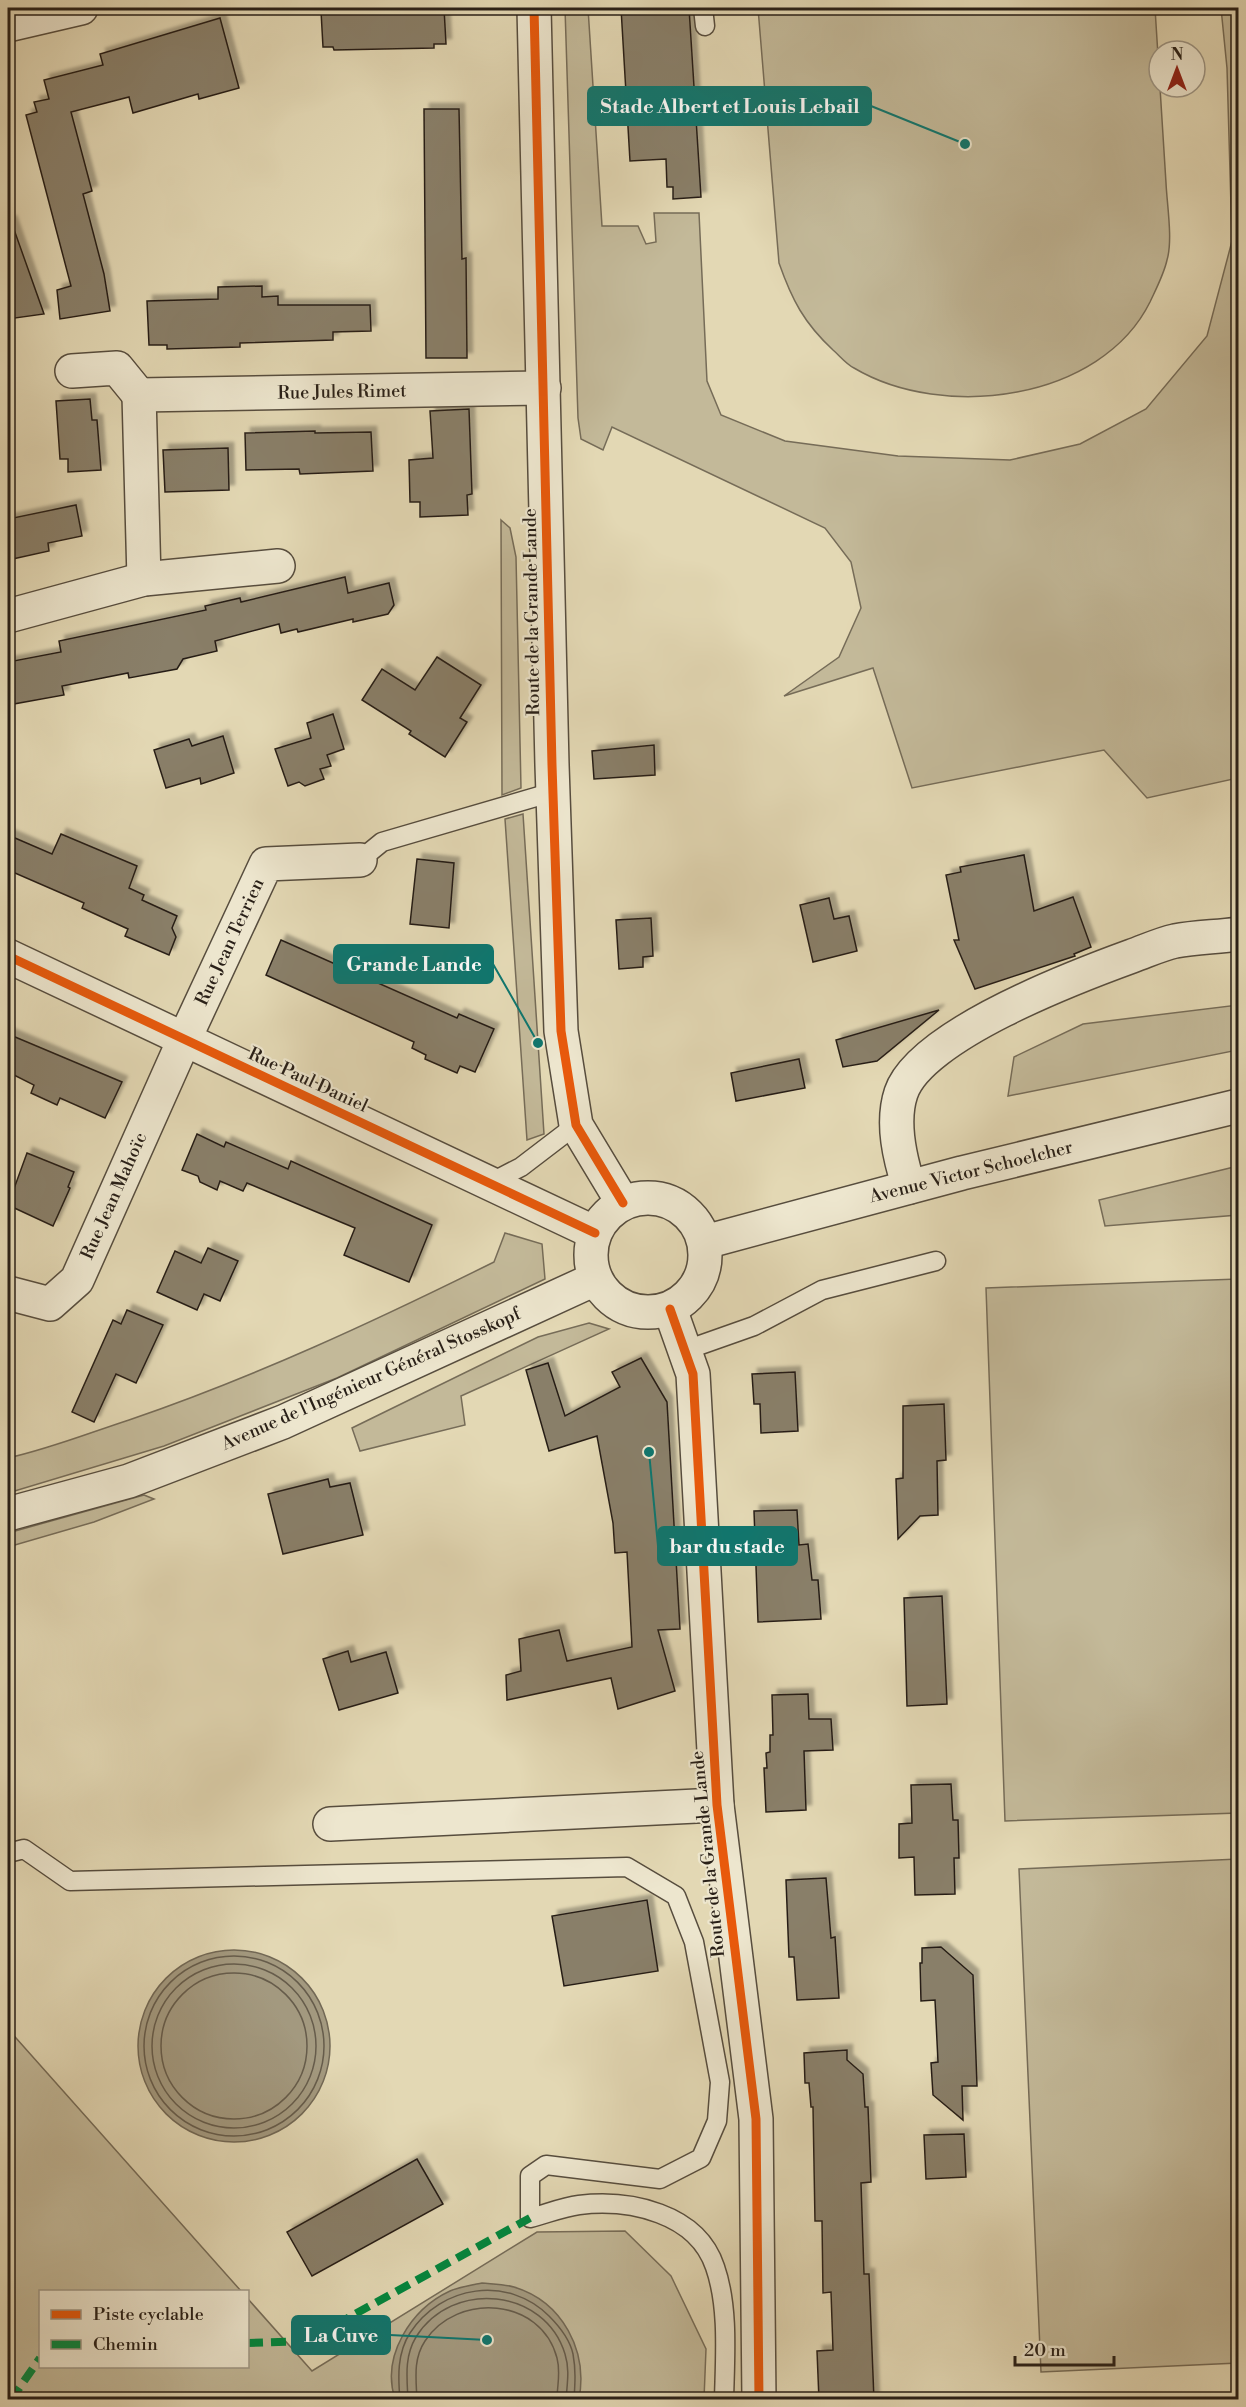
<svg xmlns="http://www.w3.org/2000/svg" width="1246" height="2407" viewBox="0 0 1246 2407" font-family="'Libre Bodoni',serif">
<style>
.green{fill:#c3b999;stroke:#766c58;stroke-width:1.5}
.water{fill:#a3997f;stroke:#726855;stroke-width:1.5}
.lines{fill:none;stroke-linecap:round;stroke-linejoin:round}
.shore{stroke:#665c4b;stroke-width:1.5}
.building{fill:#897f69;stroke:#281f17;stroke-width:1.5;filter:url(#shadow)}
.service-casing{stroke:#574d3e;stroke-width:21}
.minor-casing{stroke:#574d3e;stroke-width:36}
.tertiary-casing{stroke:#574d3e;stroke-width:36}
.service{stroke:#ede6ce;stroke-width:18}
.minor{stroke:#ede6ce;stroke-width:33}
.tertiary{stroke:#ede6ce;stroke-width:33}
.quiet{stroke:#00873e;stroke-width:8;stroke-dasharray:15 8;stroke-linecap:butt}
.cycleway-casing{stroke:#ede6ce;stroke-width:13}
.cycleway{stroke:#e8590c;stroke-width:9}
.labels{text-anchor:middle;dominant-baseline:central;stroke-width:4.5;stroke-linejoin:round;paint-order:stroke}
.street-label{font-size:18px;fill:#281f17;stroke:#ede6ce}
.leader{fill:none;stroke:#0f766e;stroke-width:2}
.callout-dot{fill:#0f766e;stroke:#ede6ce;stroke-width:2}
.callout{fill:#0f766e;stroke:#0f766e;stroke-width:2}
.callout-label{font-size:20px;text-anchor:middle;font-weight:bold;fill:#fff}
</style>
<defs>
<filter id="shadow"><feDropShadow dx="5.5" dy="-5.5" stdDeviation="1.5" flood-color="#0004"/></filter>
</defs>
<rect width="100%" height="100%" fill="#e3d8b4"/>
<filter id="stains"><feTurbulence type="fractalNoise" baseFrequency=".00333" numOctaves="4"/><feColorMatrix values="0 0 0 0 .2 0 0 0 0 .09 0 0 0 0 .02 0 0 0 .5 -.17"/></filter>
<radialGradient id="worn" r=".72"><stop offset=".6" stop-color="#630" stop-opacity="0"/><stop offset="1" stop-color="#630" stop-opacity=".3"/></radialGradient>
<g class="green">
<path d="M565 8H588L602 226H638L646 244 656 242 654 213H699L707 381 721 415 785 441 898 456 1010 460 1080 444 1146 409 1207 336 1232 241 1227 68 1221 8H1238V778L1147 798 1104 750 912 788 873 668 784 696 839 657 861 608 851 562 825 528 612 427 603 450 581 439 578 418Z"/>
<path d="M758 8H1155C1159 67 1162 124 1166 183 1167 205 1173 240 1167 260 1164 274 1156 289 1150 302 1101 401 943 421 854 368 846 364 840 356 833 350 804 323 792 300 779 263Z"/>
<path d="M501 520 510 528 516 557 521 788 502 795Z"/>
<path d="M523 814 544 1134 527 1140 505 819Z"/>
<path d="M1238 1005V1050L1008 1096 1014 1057 1083 1024Z"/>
<path d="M1238 1166V1215L1105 1226 1099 1200Z"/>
<path d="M505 1233 542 1244 545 1279 337 1378 164 1446 8 1493V1458C49 1449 89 1433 129 1420 255 1377 375 1321 494 1262Z"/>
<path d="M1238 1279V1813L1005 1821 986 1288Z"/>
<path d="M589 1323 609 1329 461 1396 465 1425 360 1451 352 1428 538 1337Z"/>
<path d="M144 1495 154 1499 94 1522 8 1547V1533Z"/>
<path d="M1238 1859V2363L1041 2372 1019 1869Z"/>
<path d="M8 2029 241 2291 40 2292V2366H248V2299L312 2371 537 2232 625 2231 671 2276 706 2349 704 2399H8Z"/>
</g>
<g class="water">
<circle cx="234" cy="2046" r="96"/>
<path d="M482 2283C492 2284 504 2284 514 2287 563 2302 588 2351 579 2399H395C381 2356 411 2309 450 2291 459 2287 472 2285 482 2283Z"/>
</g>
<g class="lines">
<g class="shore">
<circle cx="234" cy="2046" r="90"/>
<circle cx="234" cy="2046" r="82"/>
<circle cx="234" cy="2046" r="73"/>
<path d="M400 2400C398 2377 397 2353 410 2333 441 2285 508 2275 549 2316 559 2326 570 2340 573 2354 576 2370 575 2384 574 2400"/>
<path d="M408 2400C407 2378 404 2357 416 2337 452 2279 545 2288 565 2354 570 2370 567 2384 566 2400"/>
<path d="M417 2400C416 2379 413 2359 425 2341 457 2292 541 2297 557 2358 561 2373 557 2385 557 2400"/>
</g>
</g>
<g class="building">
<path d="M349 8H444L446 44H434V48L334 50 333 47H323L321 11H349Z"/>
<path d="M621 8H689L701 197 673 199V187H667L666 159 630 161Z"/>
<path d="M220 18 239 88 199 99 198 94 133 113 129 97 71 112 92 191 83 194 104 274 110 311 60 319 57 290 71 286 26 115 37 112 34 102 49 99 44 80 103 65 100 54Z"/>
<path d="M424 109H459L462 259 466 258 467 358H426Z"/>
<path d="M11 221 44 314 8 319V222Z"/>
<path d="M262 286V297L278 296V305H370L371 331 333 332V340L240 343V347L167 349V345H149L147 301 218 299V287Z"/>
<path d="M90 399 92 420H97L101 470 68 472V459H60L56 401Z"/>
<path d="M469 409 472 494 467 495 468 515 420 517V502H410L409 460 433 458 430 411Z"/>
<path d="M315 431V433L371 432 373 471 300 474 299 469 246 470 245 433Z"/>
<path d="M228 448 229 490 165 492 163 450Z"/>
<path d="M76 505 82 536 48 543 49 551 8 560V519Z"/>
<path d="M345 577 348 593 389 583 394 605 388 614 353 622V619L298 632 297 629 281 633 279 624 215 641 217 651 183 659 177 669 129 678 128 673 62 686 64 695 8 705V662L61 652 59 641 206 610 205 606 240 598 241 602Z"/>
<path d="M437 657 481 685 460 718 467 722 445 757 409 734 411 731 362 700 382 669 415 690Z"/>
<path d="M333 714 344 749 327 755 331 766 320 769 324 779 305 786 299 782 288 786 275 749 311 738 307 723Z"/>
<path d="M223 736 234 773 201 784 200 778 166 788 154 750 189 739 192 746Z"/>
<path d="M654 745 655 775 594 779 592 751Z"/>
<path d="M61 834 137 866 129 888 144 895 142 900 177 916 172 928 176 937 169 955 125 936 128 929 82 908 84 903 8 870V835L52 854Z"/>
<path d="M1024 855 1034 911 1073 897 1091 947 1074 954 1075 956 975 989 954 940H959L946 875 961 872 960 867Z"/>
<path d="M417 859 454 863 449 928 410 924Z"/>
<path d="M829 898 834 919 849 916 857 951 813 962 800 905Z"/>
<path d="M651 918 653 956 643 957V967L619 969 616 920Z"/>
<path d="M281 940 457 1018 459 1014 494 1029 475 1072 460 1066 457 1073 425 1059 426 1055 412 1048 414 1042 266 975Z"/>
<path d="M939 1010 877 1061 843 1067 836 1040Z"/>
<path d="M8 1034 122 1082 105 1118 60 1098 57 1105 31 1093 34 1085 8 1072Z"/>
<path d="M799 1059 805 1088 736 1101 731 1073Z"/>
<path d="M197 1134 224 1147 226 1142 288 1169 291 1161 432 1225 409 1282 344 1255 355 1228 247 1183 243 1191 220 1181 217 1190 200 1182 198 1176 182 1170Z"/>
<path d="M27 1153 74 1172 68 1187 70 1188 53 1226 8 1205Z"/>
<path d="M208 1248 238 1261 220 1301 204 1294 197 1310 157 1292 175 1251 201 1263Z"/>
<path d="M127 1310 163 1325 136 1383 116 1374 94 1422 72 1412 113 1320 121 1324Z"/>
<path d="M641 1358 667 1402 680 1629 658 1630 675 1691 618 1709 611 1678 507 1700 506 1675 521 1671 519 1639 559 1630 567 1661 632 1647 627 1552 615 1553 613 1523 597 1436 549 1451 526 1370 548 1363 565 1416 620 1387 612 1372Z"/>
<path d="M795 1372 798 1431 761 1433 760 1404H754L752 1374Z"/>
<path d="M944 1404 946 1460 937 1461 938 1515 920 1516 898 1539 896 1479 903 1478V1406Z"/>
<path d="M328 1479 330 1487 350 1483 363 1535 283 1554 268 1494Z"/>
<path d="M797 1510 799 1545 808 1544 812 1580H818L821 1619 758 1622 754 1511Z"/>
<path d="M942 1596 947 1704 907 1706 904 1598Z"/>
<path d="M348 1651 351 1662 386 1652 398 1693 339 1710 323 1659Z"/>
<path d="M808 1694 809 1719H831L833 1750 804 1751 806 1810 766 1812 764 1768H767L766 1753 770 1752V1735H773L772 1695Z"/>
<path d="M951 1784 953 1820H958L959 1858H954L955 1894 915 1895 914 1857 899 1858V1824L912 1823 911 1785Z"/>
<path d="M826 1878 831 1938 835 1937 839 1998 797 2000 794 1957H789L786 1880Z"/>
<path d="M647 1900 658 1971 564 1986 552 1916Z"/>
<path d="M941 1947 973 1975 977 2086H962L963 2120 933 2095 931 2063 938 2062 935 2000 921 2001 920 1963H922V1948Z"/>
<path d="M847 2050V2060L863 2074 865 2107H868L871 2182 861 2183 864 2274H869L874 2400H819L817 2351 833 2350 831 2292 823 2293 822 2221H815L813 2107H811L809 2083H805L804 2053Z"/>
<path d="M964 2134 966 2177 926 2179 924 2135Z"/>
<path d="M417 2159 443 2204 312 2276 287 2232Z"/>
</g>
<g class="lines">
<g class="service-casing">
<g id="service">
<path d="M703 8 705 26"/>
<path d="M360 860 382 842 553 792"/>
<path d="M490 1183 521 1167 576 1125"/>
<path d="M686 1350 754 1326 822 1290 936 1261"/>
<path d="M8 1853 24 1849 70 1881 627 1867 676 1896 694 1942 720 2082 717 2121 701 2158 660 2179 546 2165 530 2176V2218C546 2214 563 2207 579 2205 630 2199 697 2213 715 2267 729 2307 725 2357 724 2400"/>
</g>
</g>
<g class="minor-casing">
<g id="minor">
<path d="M8 25 81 8"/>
<path d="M72 371 117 368 139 395"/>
<path d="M144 579 139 395 544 388"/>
<path d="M8 616 144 579 278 566"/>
<path d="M8 956 595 1233"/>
<path d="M909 1187C900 1159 891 1123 901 1093 920 1035 1077 976 1132 956 1146 951 1161 944 1175 941 1196 937 1218 937 1238 934"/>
<path d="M705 1242 962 1173 1238 1106"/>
<path d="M8 1293 50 1304 77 1280 184 1040 266 864 360 860"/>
<path d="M670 1309 693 1374 717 1805 756 2119 759 2400"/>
<path d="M8 1514 129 1481 283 1422 595 1279"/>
<path d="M330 1824 717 1805"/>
</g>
</g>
<g class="tertiary-casing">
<g id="tertiary">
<path d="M534 8 552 765 561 1031 576 1125 623 1203"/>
<circle cx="648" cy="1255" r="57"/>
</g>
</g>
<use href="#service" class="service"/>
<use href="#minor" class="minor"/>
<use href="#tertiary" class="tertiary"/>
<g class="quiet">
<path d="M248 2343 306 2341 530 2218"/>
<path d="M11 2400 40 2358"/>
</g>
<g class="cycleway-casing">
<g id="cycleway">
<path d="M534 8 552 765 561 1031 576 1125 623 1203"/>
<path d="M8 956 595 1233"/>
<path d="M670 1309 693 1374 717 1805 756 2119 759 2400"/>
</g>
</g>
<use href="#cycleway" class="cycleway"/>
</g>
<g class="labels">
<g class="street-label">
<text transform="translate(342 392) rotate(-1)">Rue Jules Rimet</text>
<text transform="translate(532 612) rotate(-91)">Route de la Grande Lande</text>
<text transform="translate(230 942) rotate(-65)">Rue Jean Terrien</text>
<text transform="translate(308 1080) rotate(25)">Rue Paul Daniel</text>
<text transform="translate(971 1172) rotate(-14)">Avenue Victor Schoelcher</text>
<text transform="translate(114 1196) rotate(-66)">Rue Jean Mahoïc</text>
<text transform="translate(371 1379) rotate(-24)">Avenue de l'Ingénieur Général Stosskopf</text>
<text transform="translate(708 1854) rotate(-96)">Route de la Grande Lande</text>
</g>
</g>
<path class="leader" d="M965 144L871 106M538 1043L493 964M649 1452L658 1546M487 2340L390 2335"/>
<g class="callout-dot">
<circle cx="965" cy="144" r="6"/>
<circle cx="538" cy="1043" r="6"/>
<circle cx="649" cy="1452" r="6"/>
<circle cx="487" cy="2340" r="6"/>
</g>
<g class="callout">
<rect x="588" y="87" width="283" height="38" rx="6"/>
<rect x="334" y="945" width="159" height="38" rx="6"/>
<rect x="658" y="1527" width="139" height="38" rx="6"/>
<rect x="292" y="2316" width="98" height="38" rx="6"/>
</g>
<g class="callout-label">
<text x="730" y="113">Stade Albert et Louis Lebail</text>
<text x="414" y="971">Grande Lande</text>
<text x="727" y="1553">bar du stade</text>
<text x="341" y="2342">La Cuve</text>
</g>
<rect width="1246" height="2407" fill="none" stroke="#e3d8b4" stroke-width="30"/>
<rect x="9" y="9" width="1228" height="2389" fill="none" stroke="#281f17" stroke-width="3"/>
<rect x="15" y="15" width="1216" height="2377" fill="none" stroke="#281f17" stroke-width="1.5"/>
<rect x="39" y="2290" width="210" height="78" fill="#ede6ce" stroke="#9e9685" stroke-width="1.5"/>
<rect x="51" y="2310" width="30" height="9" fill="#e8590c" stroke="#9e9685" stroke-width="1.5"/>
<text x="93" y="2320" font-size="18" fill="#281f17">Piste cyclable</text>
<rect x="51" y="2340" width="30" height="9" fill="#00873e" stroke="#9e9685" stroke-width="1.5"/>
<text x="93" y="2350" font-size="18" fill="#281f17">Chemin</text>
<g transform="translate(1177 69)"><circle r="28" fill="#ede6ce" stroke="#9e9685" stroke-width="1.5"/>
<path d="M0-4.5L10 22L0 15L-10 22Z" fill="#8f2418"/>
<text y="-9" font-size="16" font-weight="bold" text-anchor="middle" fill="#281f17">N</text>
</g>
<path d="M1015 2356v9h99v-9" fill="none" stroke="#281f17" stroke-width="3"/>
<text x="1024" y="2356" font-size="18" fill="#281f17" stroke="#ede6ce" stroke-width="4.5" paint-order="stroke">20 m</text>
<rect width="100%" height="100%" filter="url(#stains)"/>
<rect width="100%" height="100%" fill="url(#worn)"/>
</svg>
